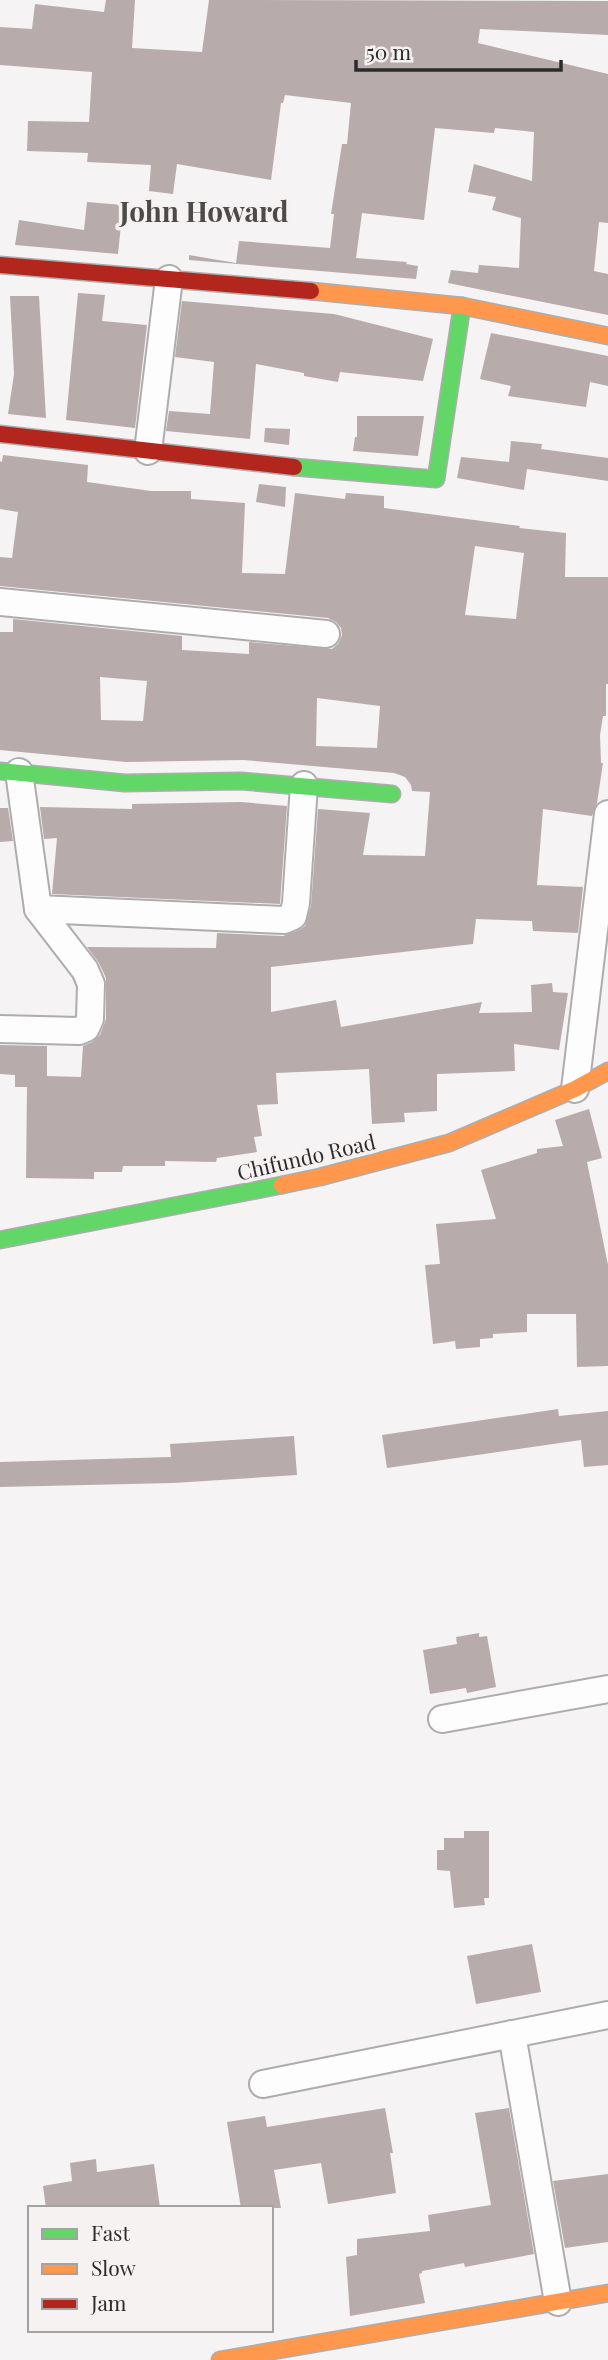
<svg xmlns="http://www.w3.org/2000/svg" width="608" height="2360" viewBox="0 0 608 2360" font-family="'Playfair Display',serif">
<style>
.building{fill:#b8abac;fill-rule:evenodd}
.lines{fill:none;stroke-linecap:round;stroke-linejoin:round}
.street-casing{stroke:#aeadad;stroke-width:30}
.fast-casing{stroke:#aeadad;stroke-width:19}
.slow-casing{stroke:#aeadad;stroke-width:19}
.jam-casing{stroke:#aeadad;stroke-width:19}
.street{stroke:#fefdfd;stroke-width:26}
.fast{stroke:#63d668;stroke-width:16}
.slow{stroke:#ff974d;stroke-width:16}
.jam{stroke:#b3261e;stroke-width:16}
.labels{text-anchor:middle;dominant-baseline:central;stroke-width:7;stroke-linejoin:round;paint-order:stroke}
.street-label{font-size:21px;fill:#2c2b2b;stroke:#f6f2f2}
.district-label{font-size:28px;font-weight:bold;fill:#4d4a4a;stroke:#f6f2f2}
</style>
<rect width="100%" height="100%" fill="#f5f3f3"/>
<g class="building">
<path d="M106 0H135L132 48 202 52 209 0 608 1V35L480 29 478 43 608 74V223L599 222 594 271 608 274V315L448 283 451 270 478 273 479 265 519 268 521 218 492 210 496 197 468 192 474 164 532 181 534 132 495 128 494 133 435 128 424 220 362 213 356 258 407 262 406 264 418 266 416 279 189 260V255L236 263 239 241 330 248 334 214H331L342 144H347L351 103 285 95 283 103H281L271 180 177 164 173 194 149 191 151 165 87 162 88 153 27 151 28 121 89 122 92 72 0 65V27L32 29 35 4 104 12Z"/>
<path d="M87 202 123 205 118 254 15 245 19 220 84 230Z"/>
<path d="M78 293 105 295 102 321 147 325 135 428 66 420Z"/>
<path d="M10 296H39L46 418 8 414 14 374Z"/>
<path d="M182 301 334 314 433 339 423 381 340 372 338 382 304 376V373L256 364 250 439 166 431 169 411 210 414 214 362 175 357Z"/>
<path d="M491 333 608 356V386L590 382 586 407 508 396 511 386 480 379Z"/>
<path d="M357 416H424L418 456 353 451 355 437H357Z"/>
<path d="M265 428 290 429 289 445 264 442Z"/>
<path d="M511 441 542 444 541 449 608 458V481L527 469 524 490 457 478 461 457 509 462Z"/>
<path d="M3 455 88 465 87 482 151 491H191V499L245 503 242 573 285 574 295 493 345 499 346 493 384 496V508L520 526 519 528 566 533 565 577H608V684H606V716H603L600 735 601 763H603L597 803 592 816 543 809 537 885 583 887 578 933 533 931 532 921 476 919 473 944 271 967V1012L336 1000 341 1027 482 1002 479 1013 532 1012 531 985 552 983 553 992 568 993 559 1050 514 1044 515 1071 437 1074V1111L404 1113 405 1122 372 1124 369 1069 276 1073 278 1104 257 1105 262 1136 254 1137 257 1152 217 1158 216 1162 165 1161V1166H123L122 1172H94V1179L26 1178 27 1087H15V1075L0 1074V1045L47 1046V1076L81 1077 83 1046 92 1042 100 1035 106 1019V978L99 963 87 947 216 948 217 933 283 936 299 930 305 926 311 906 318 809 370 813 363 855 425 856 430 792 412 791 411 785 405 777 394 773 243 760 126 762 0 750V632H13V619L182 636V650L249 654V642L332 649 338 644 342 635 341 628 336 622 328 618 0 586V557L12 558 18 512 0 509V461L2 462ZM475 546 524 553 516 619 465 615ZM100 677 147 681 143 721 101 720ZM317 698 380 706 377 748 316 746Z"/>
<path d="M259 484 286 487 285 507 256 502Z"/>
<path d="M241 802 287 806 280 904 52 894 57 838 44 839 40 807 132 809V804Z"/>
<path d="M0 808H8L13 841 0 842Z"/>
<path d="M589 1109 602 1158 587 1162 608 1265V1366L577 1367 576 1314H527V1332L493 1334V1338L480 1339V1347L456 1349 455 1341 433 1344 425 1265 440 1264 436 1224 496 1219 481 1170 537 1153V1149L563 1146 555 1120Z"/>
<path d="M558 1409 559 1416 608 1411V1465L584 1467 581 1440 387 1468 382 1435Z"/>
<path d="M294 1436 297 1475 173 1483 0 1487V1462L171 1457 170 1444Z"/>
<path d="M479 1633V1637L487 1636 496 1687 467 1693 466 1688 430 1694 423 1650 457 1644 456 1637Z"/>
<path d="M464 1831H489V1898H484L485 1905 454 1908 450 1871 437 1870V1850H444V1838H464Z"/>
<path d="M532 1944 541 1992 476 2004 467 1956Z"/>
<path d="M385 2108 393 2153H390L396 2193 328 2204 321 2163 274 2170 281 2208H241L227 2122 265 2116 267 2127Z"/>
<path d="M509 2108 534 2254 465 2267 464 2263 422 2271V2273L419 2274 425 2303 350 2316 346 2257 357 2255V2239L430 2231 428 2215 491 2205 475 2113Z"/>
<path d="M96 2159 97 2172 154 2164 160 2208H46L43 2186 72 2181 70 2163Z"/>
<path d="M608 2174V2242L565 2248 553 2181Z"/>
</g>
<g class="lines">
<g class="street-casing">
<g id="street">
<path d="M148 451 169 279"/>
<path d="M0 602 326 634"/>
<path d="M38 909 284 920 293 916 296 903 304 785"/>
<path d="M0 1029 79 1031 86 1028 90 1019 91 984 85 970 38 909 19 772"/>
<path d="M575 1089 608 814"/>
<path d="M442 1719 608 1689"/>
<path d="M512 2034 558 2302"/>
<path d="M263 2084 608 2015"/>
</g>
</g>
<g class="fast-casing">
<g id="fast">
<path d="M294 467 436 479 462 306"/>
<path d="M0 771 125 783 241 781 392 794"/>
<path d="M0 1240 282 1185"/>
</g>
</g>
<g class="slow-casing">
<g id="slow">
<path d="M311 291 462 306 608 336"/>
<path d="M282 1185 320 1177 449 1143 575 1089 608 1071"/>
<path d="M220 2360 608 2293"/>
</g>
</g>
<g class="jam-casing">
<g id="jam">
<path d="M0 265 311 291"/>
<path d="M0 434 294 467"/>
</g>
</g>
<use href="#street" class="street"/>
<use href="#fast" class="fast"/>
<use href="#slow" class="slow"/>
<use href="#jam" class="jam"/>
</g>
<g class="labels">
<g class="street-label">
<text transform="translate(306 1156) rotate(-13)">Chifundo Road</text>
</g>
<g class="district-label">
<text x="204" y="210">John Howard</text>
</g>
</g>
<rect x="28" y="2206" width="245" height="126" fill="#f6f2f2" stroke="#a5a2a2" stroke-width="2"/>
<rect x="42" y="2229" width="35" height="10" fill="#63d668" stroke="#a5a2a2" stroke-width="2"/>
<text x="91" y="2241" font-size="21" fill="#2c2b2b">Fast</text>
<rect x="42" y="2264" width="35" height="10" fill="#ff974d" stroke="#a5a2a2" stroke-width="2"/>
<text x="91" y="2276" font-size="21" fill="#2c2b2b">Slow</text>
<rect x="42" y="2299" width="35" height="10" fill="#b3261e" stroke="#a5a2a2" stroke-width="2"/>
<text x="91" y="2311" font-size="21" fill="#2c2b2b">Jam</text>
<path d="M356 60v10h205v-10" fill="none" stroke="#2c2b2b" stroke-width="3.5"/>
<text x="366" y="60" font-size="21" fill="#2c2b2b" stroke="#f6f2f2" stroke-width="5" paint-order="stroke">50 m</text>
</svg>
